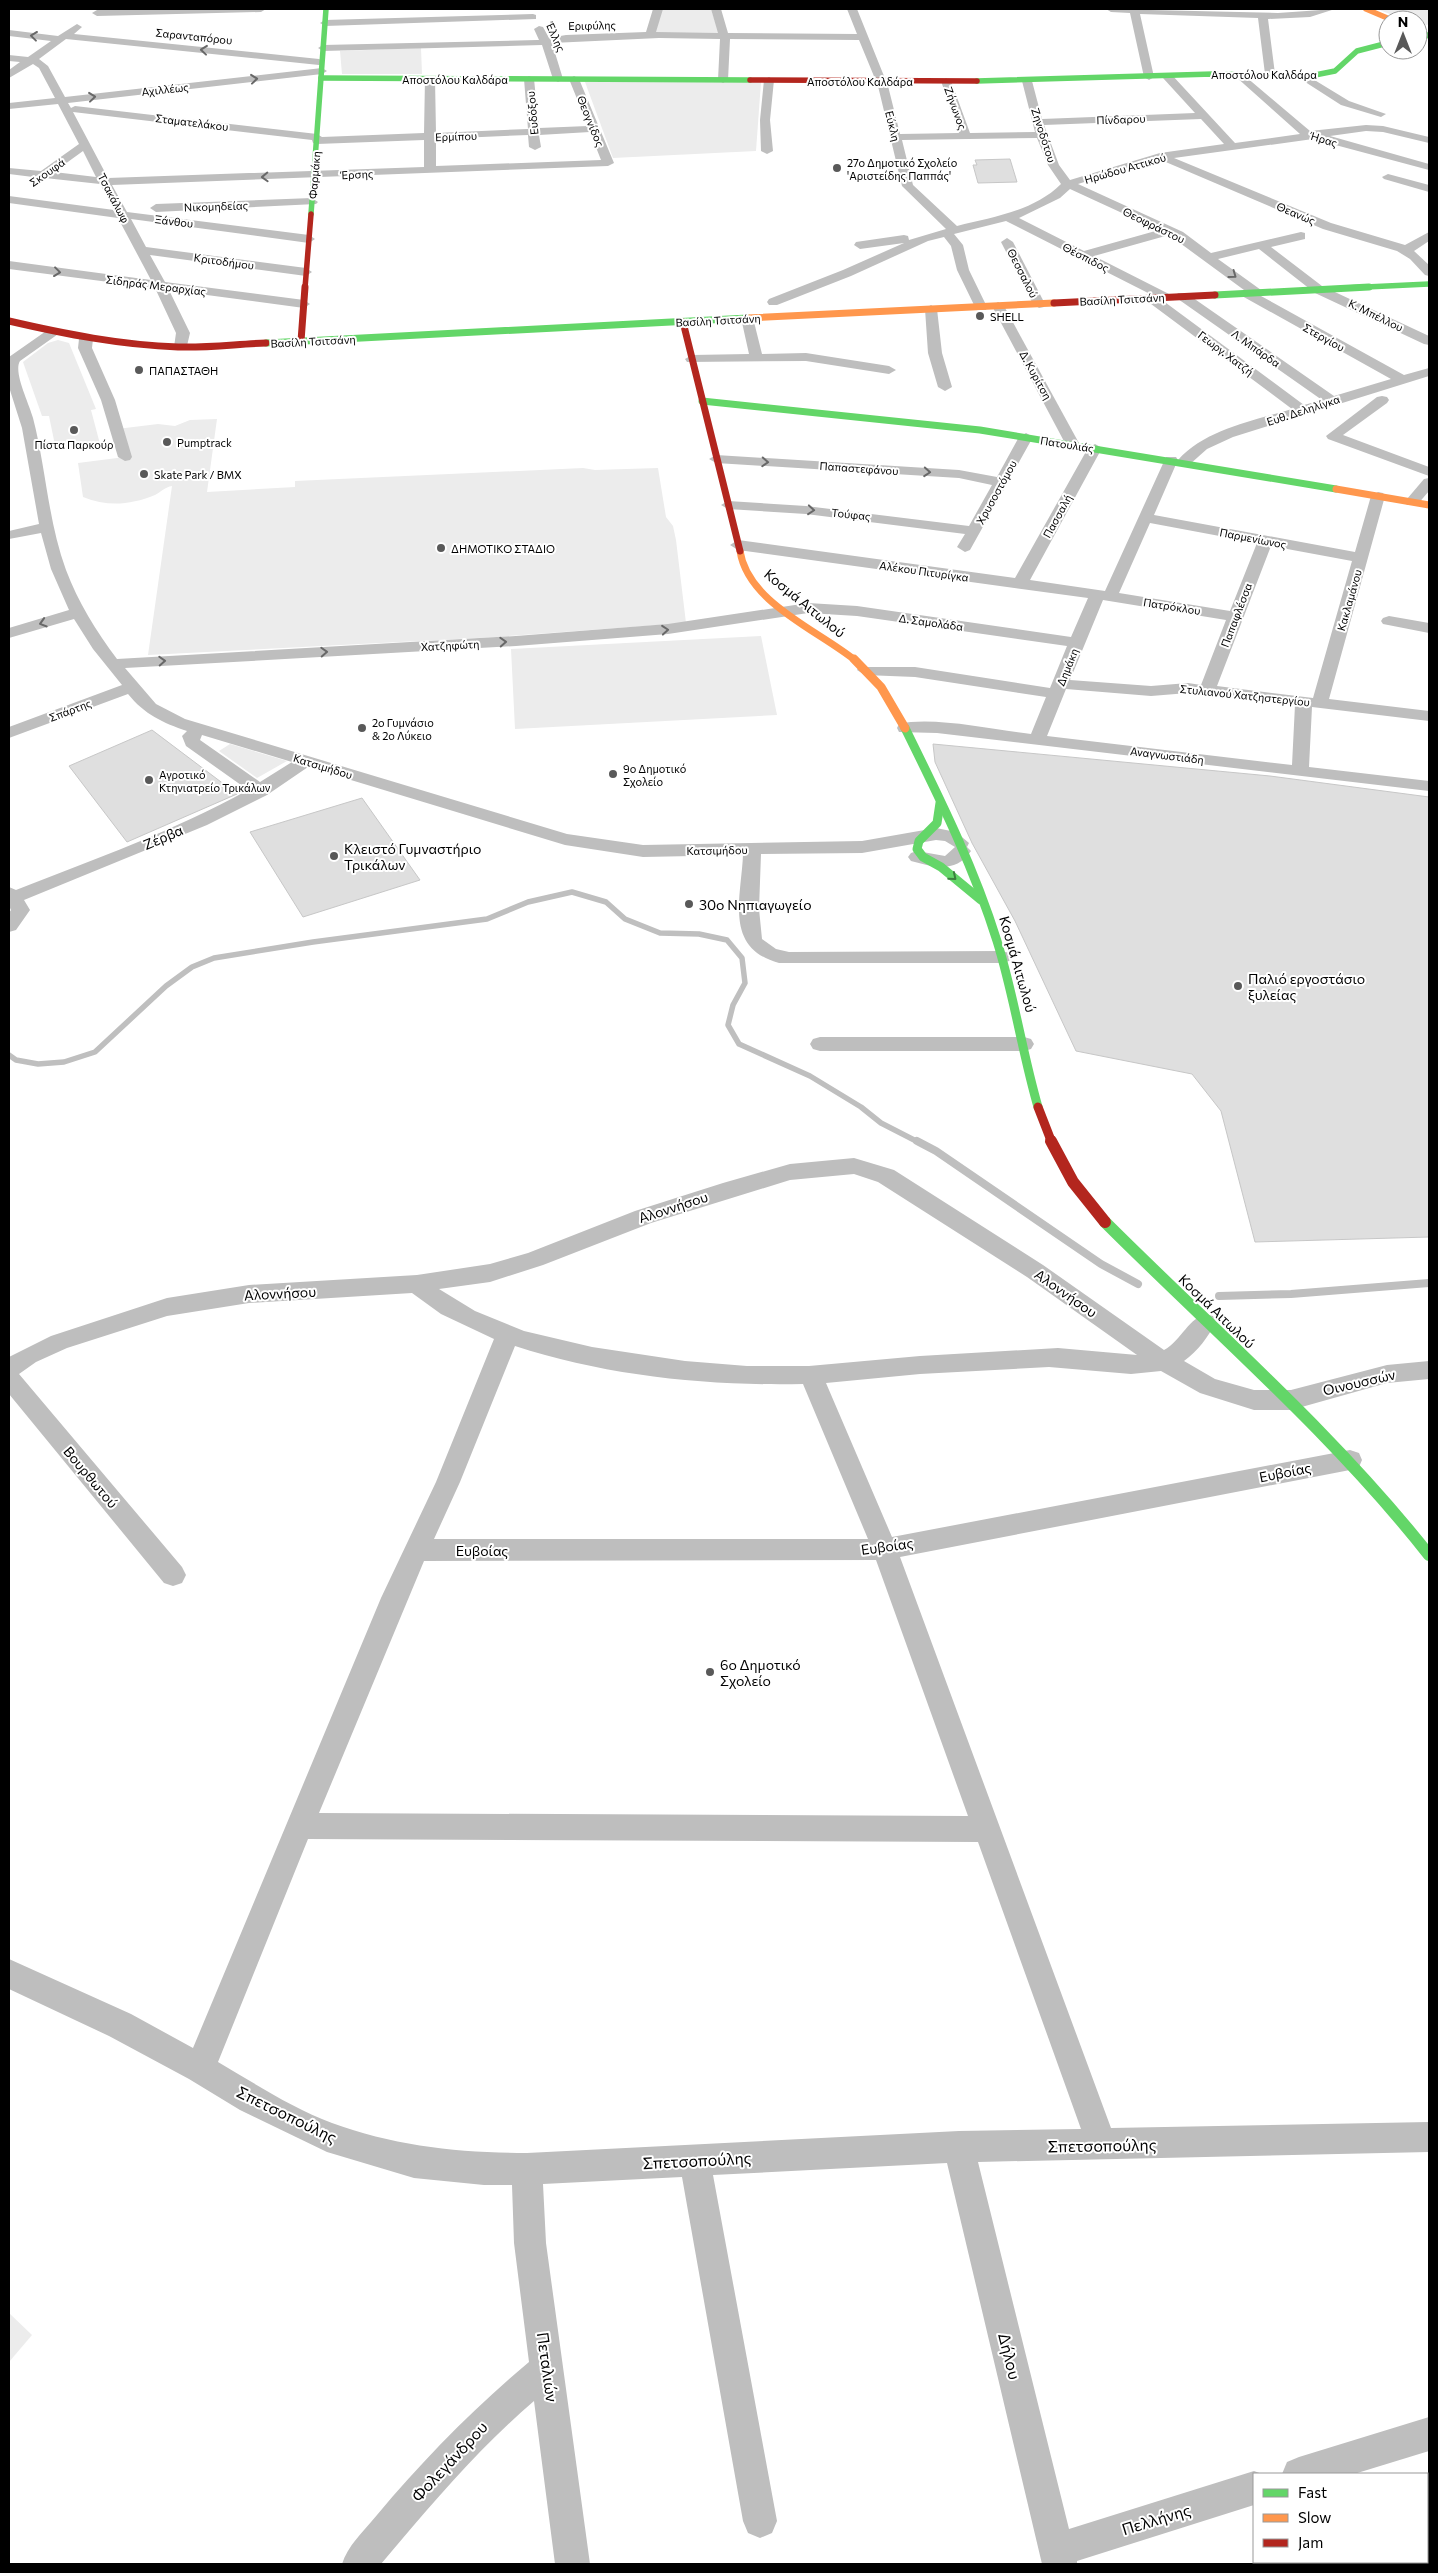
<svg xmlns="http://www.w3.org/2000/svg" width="1438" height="2573" viewBox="0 0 1438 2573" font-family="Commissioner,sans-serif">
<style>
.green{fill:#ececec}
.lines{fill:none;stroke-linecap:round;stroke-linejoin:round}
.stream-far1{stroke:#bfbfbf;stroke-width:5.5}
.stream{stroke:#bfbfbf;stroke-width:8}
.building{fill:#dfdfdf;stroke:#c7c7c7}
.street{fill:#bebebe;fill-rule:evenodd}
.fast-far3{stroke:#63d668;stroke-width:5.5}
.fast-far2{stroke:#63d668;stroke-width:7}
.fast-far1{stroke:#63d668;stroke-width:9}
.fast{stroke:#63d668;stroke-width:12}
.slow-far2{stroke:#ff974d;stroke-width:5.5}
.slow-far1{stroke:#ff974d;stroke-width:7}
.slow{stroke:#ff974d;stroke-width:9}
.jam-far3{stroke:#b3261e;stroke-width:5.5}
.jam-far2{stroke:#b3261e;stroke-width:7}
.jam-far1{stroke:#b3261e;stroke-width:9}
.jam{stroke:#b3261e;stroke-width:12}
.oneway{stroke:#686868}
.oneway2{stroke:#3b803e}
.poi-dot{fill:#595959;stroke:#fff;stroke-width:2}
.labels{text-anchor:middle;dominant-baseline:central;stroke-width:4;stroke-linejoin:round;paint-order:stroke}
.far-street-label{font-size:11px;fill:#000;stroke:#fff}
.far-poi-label{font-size:11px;fill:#000;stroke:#fff;text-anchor:start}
.street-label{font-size:14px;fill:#000;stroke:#fff}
.poi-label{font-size:14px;fill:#000;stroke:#fff;text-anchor:start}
.near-street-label{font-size:16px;fill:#000;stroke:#fff}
</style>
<rect width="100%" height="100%" fill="#fff"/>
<g class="green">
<path d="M662 9H711L719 34H655Z"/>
<path d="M1377 9H1429V24L1421 27 1418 25V20H1405Z"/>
<path d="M421 48 422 74H342L340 51Z"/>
<path d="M585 82H761L756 151 613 158Z"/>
<path d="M58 340 69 343 96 409 91 410 100 444 56 450 49 416H42L23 362 48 343Z"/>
<path d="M217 419 207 492 295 487V481L583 468 595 470 658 468 666 517 673 526 676 540 686 623 496 637 148 655 172 486C165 487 161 492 155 495 130 505 108 507 83 497L78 463 125 457 117 429 158 424 175 426 190 420Z"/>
<path d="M761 636 777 715 515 729 511 649Z"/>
<path d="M230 744 287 761 257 778 219 751Z"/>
<path d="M9 2313 32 2335 9 2362Z"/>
</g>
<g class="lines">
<path class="stream-far1" d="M9 1055 16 1060 38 1064 64 1062 95 1052 166 986 192 967 214 958 313 942 487 919 528 902 572 892 606 902 625 919 660 933 699 934 727 940 742 958 745 983 733 1005 728 1025 739 1044 810 1076 861 1107 881 1123 920 1143"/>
<g class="stream">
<path d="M917 1141 936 1151 1101 1264 1138 1284"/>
<path d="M1219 1296 1291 1294 1429 1283"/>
</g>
</g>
<g class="building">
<path d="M1010 159 1017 182 978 183 973 165H977L975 160Z"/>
<path d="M152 730 237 794 127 842 69 766Z"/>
<path d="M933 744 1270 776 1429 797V1237L1255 1242 1221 1111 1192 1074 1076 1051 1015 921 972 843 935 762Z"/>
<path d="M362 798 420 880 303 917 250 832Z"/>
</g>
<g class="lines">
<g class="street">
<path d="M150 9H266L261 12 97 16 92 13 97 10Z"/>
<path d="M653 9H663L656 32 718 33 711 9H721L728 33 857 34 847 9H857L888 86 900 134 959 133 941 81 946 78 951 81 970 133 1035 132 1022 81 1027 78 1032 81 1042 119 1195 113 1163 78V74H1171L1235 143 1300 134 1235 76 1234 74 1239 71 1310 131 1366 125 1383 126 1429 137V143L1383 132 1366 131 1330 136 1429 164V170L1313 139 1174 158 1331 223 1405 245 1429 232V241L1414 251 1429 265V276L1425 275 1410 259 1397 251 1323 229 1161 160 1135 166 1078 184 1183 232 1211 253 1301 232 1305 233V239L1271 247 1322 286 1429 336V345L1424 344 1315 293 1259 249 1218 259 1261 290 1263 293 1261 296 1404 375 1429 368V376L1233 437 1207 449 1189 465 1184 466 1177 462 1154 515 1355 552 1371 496 1378 492 1383 493 1385 496 1329 699 1429 711V721L1312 707 1309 767 1429 781V791L937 733 899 732 897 728 899 724C933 716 995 730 1031 734L1046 697 915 677 865 675 857 670 859 667H915L1050 688 1067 646 857 616 808 613 668 634 516 646 125 668 156 704 185 719 567 834 643 845 862 841 936 828 956 832 969 843 967 847 971 851C956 874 933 867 911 861L908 857 911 853 917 851 945 856 955 847 945 841 936 840 862 853 761 854 759 909 762 939 776 949 789 952 1002 951 1009 953 1012 957 1009 961 1002 963H779C724 948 741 899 743 855L643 857 565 845 308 767 267 795 207 825 24 900 30 910 16 930 9 932V913L11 910 9 906V887L16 890C95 859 174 831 248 790L186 746 182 736 187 731C163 723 144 714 128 694L9 738V727L122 685 93 649 74 619 9 638V628L69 610 51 569 41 533 9 539V531L39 524 22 428 9 387V357L49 329H59L61 332 20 361C13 372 29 403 33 418 46 468 48 521 66 570 78 602 96 631 117 659L516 636 668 624 808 603 857 606 1071 637 1088 598 738 550 730 545 738 540 1015 578 1088 448 1095 444 1102 448 1030 580 1105 591 1166 457H1176L1178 460C1206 429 1253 421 1292 409L1147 301 1145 298 1150 294 1006 221 954 234 963 245 969 270 987 307 986 310H976L975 307 957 270 951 246 944 237 928 241 851 276 777 305H769L767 302 769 299 843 270 904 243 860 249 854 245 856 242 904 235 908 236 909 240 946 229 902 186 878 86 859 40 730 39 728 80 723 83 718 80 720 39 659 38 552 43 563 79 558 82 553 79 542 45 323 51 318 48 323 45 537 40H539L534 29 539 26 543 27 549 38 566 35 646 32ZM1201 119 1224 144 1160 153 1070 180 1059 165 1044 125ZM1037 138 1048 165 1061 184C1034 211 993 217 957 226L913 185 902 140ZM1070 189 1159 230 1084 251 1019 218 1060 198ZM1169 235 1244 290 1240 293 1242 296 1391 379 1334 396 1186 293H1178L1176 296 1178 299 1322 400 1304 405 1162 300H1169L1171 297 1169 294 1094 256ZM1150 523 1257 543 1230 611 1119 593ZM1271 546 1352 561 1313 698 1217 686ZM1103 600 1226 620 1201 685 1188 683 1151 686 1070 680ZM1066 689 1151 696 1188 693 1295 705 1292 765 1047 736ZM202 735 292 762 260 782 200 740Z"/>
<path d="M1106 9 1278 13 1335 9 1310 17 1268 19 1275 74 1270 77 1265 74 1258 18 1140 14 1154 77 1149 80 1144 77 1130 13 1111 12Z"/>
<path d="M533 14 536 15V19L325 26 320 23 325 20Z"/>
<path d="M77 24 82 27 74 34 319 59 324 62 319 65 66 39 39 59 48 66 65 97 322 68 327 71 322 74 68 103 71 108 75 106 317 134 322 137 424 133 425 79 430 76 435 79 436 133 528 129 524 79 529 76 534 79 539 128 588 126 569 79 574 76 579 79 614 163 608 166 112 185 127 212 309 235 315 239 309 243 131 219 146 247 306 268 312 272 306 276 150 255 165 282 304 300 310 304 304 308 169 290 190 333 186 350H176L174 347 176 333 155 288 9 269V261L151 280 118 218 9 203V196L114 210 100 184 45 178 34 180 33 177 9 174V168L41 171 79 144 58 104 9 109V103L55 98 39 68 33 64 9 78V70L20 62 9 61V55L28 57 51 41 9 36V30L58 36ZM73 112 312 140 313 143 317 144 424 140V167L108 178ZM590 132 601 160 436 166V139L528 135 529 147 535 150 541 147 539 135ZM83 151 96 177 54 172Z"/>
<path d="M1303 73 1349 101 1386 114 1381 117 1341 105 1299 78V74Z"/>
<path d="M769 77 774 80 770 120 773 151 767 154 761 151 760 120 764 80Z"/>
<path d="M1388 174 1429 185V192L1384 179 1382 177Z"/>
<path d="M312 198 318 202 316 204 156 212 150 208 156 204Z"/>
<path d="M1007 238 1013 242 1045 304 1044 307 1039 308 1033 304 1001 242Z"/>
<path d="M998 302 1004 306 1080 445 1078 448 1073 449 1066 445 992 306Z"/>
<path d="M931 305 937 309 942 353 952 387 945 391 938 387 928 353 925 309Z"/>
<path d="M747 314 753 318 762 354 806 353 889 366 896 370 889 374 806 361 687 362 685 359 692 355 749 354 741 318Z"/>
<path d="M86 335 93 339 92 348 115 400 132 457 130 460 125 461 118 457 101 400 78 348 79 339Z"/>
<path d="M1382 396 1387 397 1389 400 1387 403 1343 435 1429 467V476L1328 439 1326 436 1377 397Z"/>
<path d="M1026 433 1033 437 970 550 965 552 957 547 965 534 806 514 728 509 721 505 728 501 806 506 969 526 992 485 959 478 716 463 709 459 716 455 959 470 997 477 1019 437Z"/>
<path d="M1429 478V491L1417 505H1407L1405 502 1407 499 1424 479Z"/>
<path d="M1389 616 1429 623V633L1383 624 1381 621 1383 618Z"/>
<path d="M820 1037H1024L1031 1039 1034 1044 1031 1049 1024 1051H820L813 1049 810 1044 813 1039Z"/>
<path d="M854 1158 894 1170 1043 1265 1164 1350C1183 1340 1192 1309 1213 1316L1216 1322C1208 1337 1198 1351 1184 1361L1215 1379 1254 1390H1291L1387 1365 1429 1361V1379L1387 1383 1291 1410H1254L1200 1393 1161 1371 1131 1374 1049 1367 920 1374 826 1383 892 1537 1350 1450 1359 1453 1362 1460 1359 1467 1350 1470 900 1557 1111 2128 1429 2122V2152L978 2162 1069 2529 1254 2471 1262 2474H1254V2505L1077 2561V2564H1042L947 2163 713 2175 777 2521 772 2533 760 2538 748 2533 743 2521 682 2177 543 2184 546 2243 590 2564H555L534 2401C478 2449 429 2507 381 2564H342C348 2545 364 2531 377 2515 423 2460 474 2408 529 2362L514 2243 512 2185H484L414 2178 327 2152 240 2110 189 2079 109 2036 9 1989V1959L131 2014 193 2048 381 1598 436 1482 494 1339 441 1314 412 1293 249 1303 167 1316 67 1348 36 1362 19 1374 182 1567 186 1575 182 1583 173 1586 164 1583 9 1394V1357L51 1336 167 1298 249 1285 417 1275 490 1264 528 1253 635 1211 723 1183 790 1164ZM854 1174 878 1182 1027 1277 1137 1355 1058 1348 920 1356 809 1366H747L685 1361 592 1347 524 1331 475 1311 439 1289 490 1282 543 1265 651 1223 790 1180ZM515 1346C607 1376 707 1386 803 1384L868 1539H434L460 1482ZM876 1560 968 1816 319 1813 424 1561ZM308 1839 978 1842 1081 2129 959 2131 527 2153C460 2153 395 2146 332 2123 292 2108 254 2083 218 2062Z"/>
<path d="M1429 2417V2451L1354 2474H1282L1287 2462 1299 2457Z"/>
</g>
<g class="fast-far3">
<path d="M1418 31 1429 36"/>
<path d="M321 78 750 80"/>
<path d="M977 81 1213 74 1310 76 1335 71 1357 51 1388 43"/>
<path d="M311 214 326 9"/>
<path d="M1345 288 1429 284"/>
</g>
<g class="fast-far2">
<path d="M1215 295 1369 287"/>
<path d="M266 343 748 318"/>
<path d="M702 401 980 430 1336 489"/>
</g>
<g class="fast-far1">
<path d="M905 728C939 797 974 867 997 941 1014 995 1022 1052 1038 1107"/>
<path d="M940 803 937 823 919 841 917 849 923 857 941 867 981 900"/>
</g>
<path class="fast" d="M1105 1222C1215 1332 1333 1433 1429 1555"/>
<path class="slow-far2" d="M1366 9 1392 20"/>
<g class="slow-far1">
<path d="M748 318 1054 303"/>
<path d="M1336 489 1429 505"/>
<path d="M740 551C748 603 818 630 856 661"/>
</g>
<path class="slow" d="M854 659 881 687 905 728"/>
<g class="jam-far3">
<path d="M750 80 977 81"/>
<path d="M305 288 311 214"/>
</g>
<g class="jam-far2">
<path d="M1054 303 1215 295"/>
<path d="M9 321C65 334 121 345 178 347 208 348 237 344 266 343"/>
<path d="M683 322 740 551"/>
<path d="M301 341 305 287"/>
</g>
<path class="jam-far1" d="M1038 1107 1052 1143"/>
<path class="jam" d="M1051 1141 1073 1182 1105 1222"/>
</g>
<defs><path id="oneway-chevron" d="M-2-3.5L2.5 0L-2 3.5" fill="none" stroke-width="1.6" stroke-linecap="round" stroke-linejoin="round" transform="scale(1.25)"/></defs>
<g class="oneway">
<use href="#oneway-chevron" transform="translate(34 36) rotate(-173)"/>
<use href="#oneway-chevron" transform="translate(204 50) rotate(-174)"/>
<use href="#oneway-chevron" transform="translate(254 79) rotate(-6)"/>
<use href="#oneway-chevron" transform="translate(92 97) rotate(-6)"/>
<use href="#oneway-chevron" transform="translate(265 177) rotate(178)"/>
<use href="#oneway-chevron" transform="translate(57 272) rotate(7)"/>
<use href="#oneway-chevron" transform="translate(1233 275) rotate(36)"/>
<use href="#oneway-chevron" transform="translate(765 462) rotate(3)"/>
<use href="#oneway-chevron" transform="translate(927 472) rotate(4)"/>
<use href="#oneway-chevron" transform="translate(811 510) rotate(5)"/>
<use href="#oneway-chevron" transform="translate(43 623) rotate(163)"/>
<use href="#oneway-chevron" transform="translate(665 630) rotate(-5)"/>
<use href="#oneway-chevron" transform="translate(503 642) rotate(-3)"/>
<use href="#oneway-chevron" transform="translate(324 652) rotate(-3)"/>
<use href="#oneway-chevron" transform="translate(162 661) rotate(-3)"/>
</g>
<use class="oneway2" href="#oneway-chevron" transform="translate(953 877) rotate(40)"/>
<g class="poi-dot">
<circle cx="837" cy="168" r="5"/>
<circle cx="980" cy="316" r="5"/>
<circle cx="139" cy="370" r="5"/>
<circle cx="74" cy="430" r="5"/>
<circle cx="167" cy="442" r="5"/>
<circle cx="144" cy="474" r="5"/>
<circle cx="441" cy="548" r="5"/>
<circle cx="362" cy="728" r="5"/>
<circle cx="613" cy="774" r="5"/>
<circle cx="149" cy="780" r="5"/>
<circle cx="334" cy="856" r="5"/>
<circle cx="689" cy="904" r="5"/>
<circle cx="1238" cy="986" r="5"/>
<circle cx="710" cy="1672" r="5"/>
</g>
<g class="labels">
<g class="far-street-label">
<text transform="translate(592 25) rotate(-1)">Εριφύλης</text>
<text transform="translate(194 36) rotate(6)">Σαρανταπόρου</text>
<text transform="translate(556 37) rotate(66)">Έλλης</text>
<text x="1264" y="74">Αποστόλου Καλδάρα</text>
<text x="455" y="79">Αποστόλου Καλδάρα</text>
<text x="860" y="81">Αποστόλου Καλδάρα</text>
<text transform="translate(165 89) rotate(-6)">Αχιλλέως</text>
<text transform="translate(956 108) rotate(70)">Ζήνωνος</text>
<text transform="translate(532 113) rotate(-95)">Ευδόξου</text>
<text transform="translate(1121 119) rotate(-2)">Πίνδαρου</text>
<text transform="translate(591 121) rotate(68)">Θεογνίδος</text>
<text transform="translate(192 122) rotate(7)">Σταματελάκου</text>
<text transform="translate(893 126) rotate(76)">Εύκλη</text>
<text transform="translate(1044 135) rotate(72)">Ζηνοδότου</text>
<text transform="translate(456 136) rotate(-2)">Ερμίπου</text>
<text transform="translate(1324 139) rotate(17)">Ήρας</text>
<text transform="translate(1125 168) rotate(-16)">Ηρώδου Αττικού</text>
<text transform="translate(47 172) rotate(-35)">Σκουφά</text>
<text transform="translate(357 174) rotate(-3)">Έρσης</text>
<text transform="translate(314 175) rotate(-85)">Φαρμάκη</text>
<text transform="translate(114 198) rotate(62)">Τσακάλωφ</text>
<text transform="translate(216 206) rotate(-2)">Νικομηδείας</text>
<text transform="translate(1296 213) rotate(23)">Θεανώς</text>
<text transform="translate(174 221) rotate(7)">Ξάνθου</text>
<text transform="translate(1154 225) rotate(26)">Θεοφράστου</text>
<text transform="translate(1086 257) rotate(27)">Θέσπιδος</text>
<text transform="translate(224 261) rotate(8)">Κριτοδήμου</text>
<text transform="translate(1023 273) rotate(63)">Θεσσαλού</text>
<text transform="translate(156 285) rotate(7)">Σιδηράς Μεραρχίας</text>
<text transform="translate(1122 299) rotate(-3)">Βασίλη Τσιτσάνη</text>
<text transform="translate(1376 315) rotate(26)">Κ. Μπέλλου</text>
<text transform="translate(718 320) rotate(-3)">Βασίλη Τσιτσάνη</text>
<text transform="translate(1324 337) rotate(29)">Στεργίου</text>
<text transform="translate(313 341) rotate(-3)">Βασίλη Τσιτσάνη</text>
<text transform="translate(1256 348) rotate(35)">Λ. Μπάρδα</text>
<text transform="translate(1226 353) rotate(37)">Γεωργ. Χατζή</text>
<text transform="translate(1036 375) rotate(61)">Δ. Κυρίτση</text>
<text transform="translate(1303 410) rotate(-18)">Ευθ. Δεληλίγκα</text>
<text transform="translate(1067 444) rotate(9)">Πατουλιάς</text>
<text transform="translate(859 468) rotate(4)">Παπαστεφάνου</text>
<text transform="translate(996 492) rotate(-61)">Χρυσοστόμου</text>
<text transform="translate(851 514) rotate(6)">Τούφας</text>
<text transform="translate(1057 516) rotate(-61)">Πασσαλή</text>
<text transform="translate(1253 538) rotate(11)">Παρμενίωνος</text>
<text transform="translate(924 571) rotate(8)">Αλέκου Πιτυρίγκα</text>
<text transform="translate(1349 600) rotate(-74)">Κακλαμάνου</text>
<text transform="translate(1172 606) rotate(9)">Πατρόκλου</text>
<text transform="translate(1236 615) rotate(-69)">Παπαφλέσσα</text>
<text transform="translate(931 622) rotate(8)">Δ. Σαμολάδα</text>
<text transform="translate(450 645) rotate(-3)">Χατζηφώτη</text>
<text transform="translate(1067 667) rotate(-68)">Δημάκη</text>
<text transform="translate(1245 695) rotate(6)">Στυλιανού Χατζηστεργίου</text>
<text transform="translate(70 710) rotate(-21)">Σπάρτης</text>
<text transform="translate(1167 755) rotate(7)">Αναγνωστιάδη</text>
<text transform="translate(323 766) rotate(17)">Κατσιμήδου</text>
<text transform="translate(717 850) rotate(-1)">Κατσιμήδου</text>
</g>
<g class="far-poi-label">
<text x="847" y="162">27ο Δημοτικό Σχολείο<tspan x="847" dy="13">'Αριστείδης Παππάς'</tspan></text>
<text x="990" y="316">SHELL</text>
<text x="149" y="370">ΠΑΠΑΣΤΑΘΗ</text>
<text x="177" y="442">Pumptrack</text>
<text x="74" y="444" text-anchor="middle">Πίστα Παρκούρ</text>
<text x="154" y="474">Skate Park / BMX</text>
<text x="451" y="548">ΔΗΜΟΤΙΚΟ ΣΤΑΔΙΟ</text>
<text x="372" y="722">2ο Γυμνάσιο<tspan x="372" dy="13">&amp; 2ο Λύκειο</tspan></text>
<text x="623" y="768">9ο Δημοτικό<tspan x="623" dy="13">Σχολείο</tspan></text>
<text x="159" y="774">Αγροτικό<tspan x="159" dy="13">Κτηνιατρείο Τρικάλων</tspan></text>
</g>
<g class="street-label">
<text transform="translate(805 603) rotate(39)">Κοσμά Αιτωλού</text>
<text transform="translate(163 837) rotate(-23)">Ζέρβα</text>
<text transform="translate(1018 964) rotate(74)">Κοσμά Αιτωλού</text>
<text transform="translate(673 1207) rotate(-18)">Αλοννήσου</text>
<text transform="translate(280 1293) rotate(-3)">Αλοννήσου</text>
<text transform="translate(1066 1293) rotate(35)">Αλοννήσου</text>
<text transform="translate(1217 1311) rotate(44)">Κοσμά Αιτωλού</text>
<text transform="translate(1359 1382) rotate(-13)">Οινουσσών</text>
<text transform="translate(1285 1472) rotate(-11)">Ευβοίας</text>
<text transform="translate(91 1477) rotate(50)">Βουρθωτού</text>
<text transform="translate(887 1546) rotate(-8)">Ευβοίας</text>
<text x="482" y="1550">Ευβοίας</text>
</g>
<g class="poi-label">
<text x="344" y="848">Κλειστό Γυμναστήριο<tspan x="344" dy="16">Τρικάλων</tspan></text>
<text x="699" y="904">30ο Νηπιαγωγείο</text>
<text x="1248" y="978">Παλιό εργοστάσιο<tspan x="1248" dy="16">ξυλείας</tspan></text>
<text x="720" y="1664">6ο Δημοτικό<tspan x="720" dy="16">Σχολείο</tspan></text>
</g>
<g class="near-street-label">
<text transform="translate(287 2114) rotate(26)">Σπετσοπούλης</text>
<text transform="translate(1102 2145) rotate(-1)">Σπετσοπούλης</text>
<text transform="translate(697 2160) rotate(-3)">Σπετσοπούλης</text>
<text transform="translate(1010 2356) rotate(76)">Δήλου</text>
<text transform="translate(548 2367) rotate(82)">Πεταλιών</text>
<text transform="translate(449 2461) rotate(-47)">Φολεγάνδρου</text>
<text transform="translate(1156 2519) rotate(-17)">Πελλήνης</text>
</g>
</g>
<rect width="1438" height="2573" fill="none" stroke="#000000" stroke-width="20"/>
<rect x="1253" y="2473" width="175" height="90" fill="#ffffff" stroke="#999999"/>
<rect x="1263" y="2489" width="25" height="8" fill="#63d668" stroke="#999999"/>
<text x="1298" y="2498" font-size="15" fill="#000000">Fast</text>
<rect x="1263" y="2514" width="25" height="8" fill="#ff974d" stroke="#999999"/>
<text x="1298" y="2523" font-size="15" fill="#000000">Slow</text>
<rect x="1263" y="2539" width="25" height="8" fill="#b3261e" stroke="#999999"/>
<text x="1298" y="2548" font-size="15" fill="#000000">Jam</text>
<g transform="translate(1403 35)"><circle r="24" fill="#ffffff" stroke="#999999"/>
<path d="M0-4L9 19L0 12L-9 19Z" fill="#595959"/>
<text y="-8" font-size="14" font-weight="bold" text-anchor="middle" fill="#000000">N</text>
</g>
</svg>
